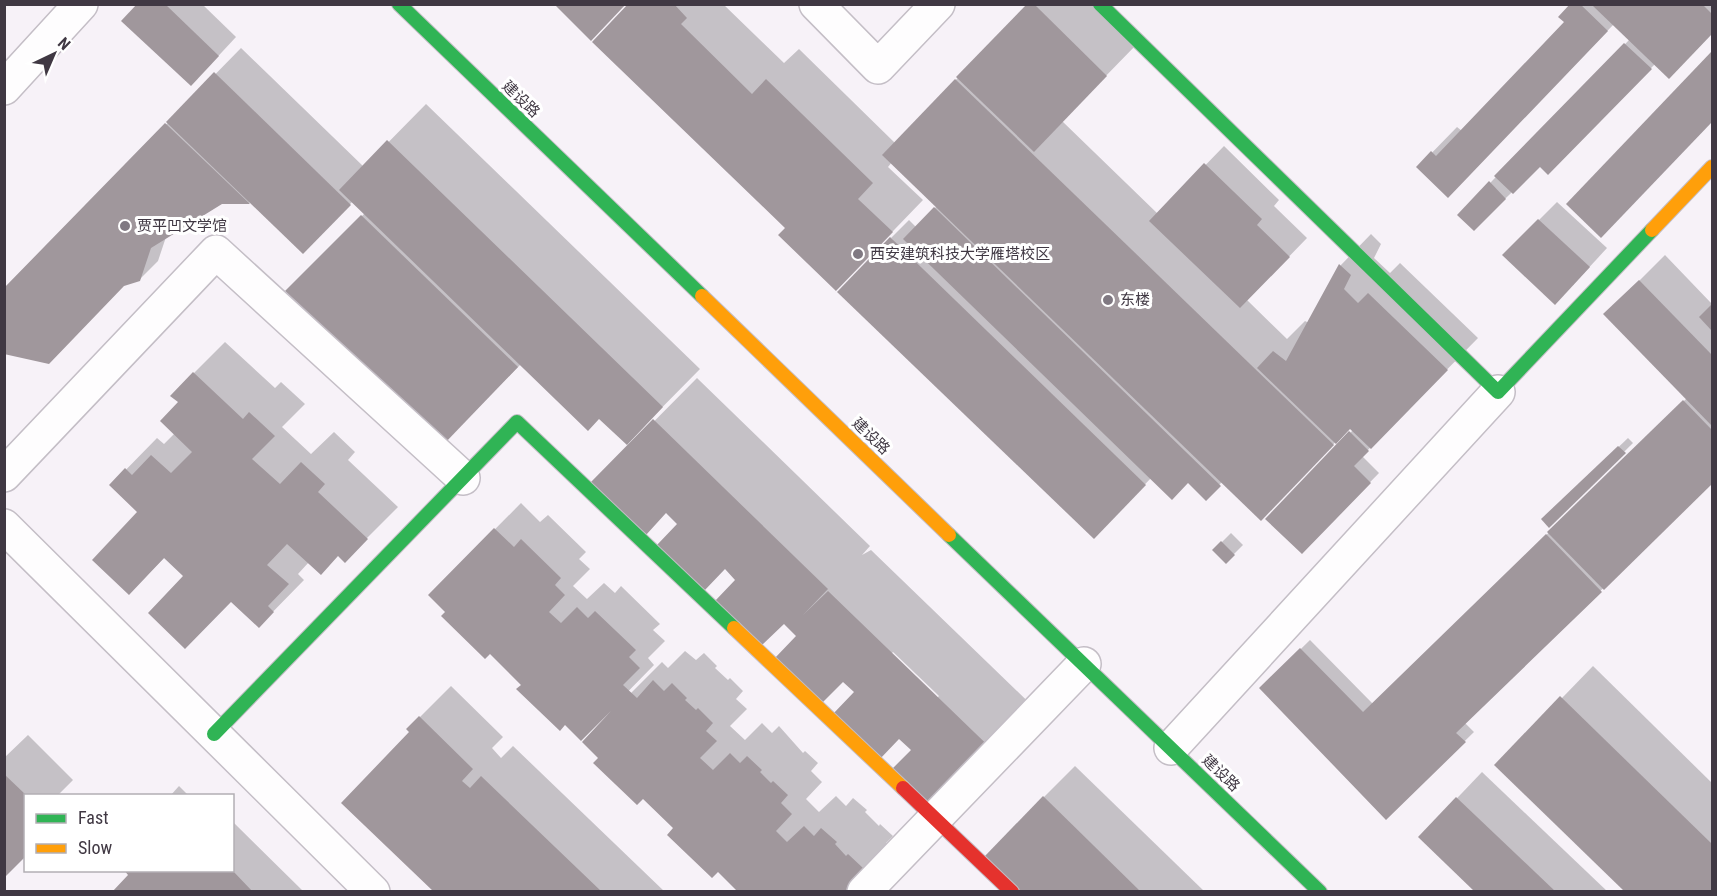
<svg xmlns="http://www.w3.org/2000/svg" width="1717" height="896" viewBox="0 0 1717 896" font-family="'Roboto Condensed','Noto Sans SC',sans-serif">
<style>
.shadow{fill:#0003;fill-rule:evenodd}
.building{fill:#a0979c}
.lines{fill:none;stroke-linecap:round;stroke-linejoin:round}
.street-casing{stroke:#c4bec6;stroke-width:36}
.fast-casing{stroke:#c4bec6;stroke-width:16}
.slow-casing{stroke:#c4bec6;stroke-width:16}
.jam-casing{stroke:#c4bec6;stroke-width:16}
.street{stroke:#fefdfe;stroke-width:33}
.fast{stroke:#30b455;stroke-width:14}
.slow{stroke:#ff9f0a;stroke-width:14}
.jam{stroke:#e5322d;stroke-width:14}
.poi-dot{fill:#807982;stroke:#fff;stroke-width:2}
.labels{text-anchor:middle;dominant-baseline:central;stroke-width:6;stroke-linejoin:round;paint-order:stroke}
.street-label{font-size:15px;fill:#403843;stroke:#fff}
.poi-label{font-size:15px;fill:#403843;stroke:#fff;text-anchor:start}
</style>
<rect width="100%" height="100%" fill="#f7f2f8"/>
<g class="shadow">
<path d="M139 4H202L236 37 209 66Z"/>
<path d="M630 4H723L784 63 799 49 895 143 1029 4H1097L1137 44 1062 121 1158 214 1224 146 1279 200 1274 206 1307 238 1247 300 1287 339 1305 321 1309 323 1341 265 1371 234 1381 244 1374 258 1390 273 1400 263 1478 338 1362 456 1379 473 1302 552 1267 519 1353 430 1350 427 1291 488 1222 482 1206 498 1189 481 1151 478 1112 519 891 238 909 220 916 227 937 206 892 162 888 167 923 200 867 258 787 228Z"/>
<path d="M1572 4H1712V33L1694 52 1655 64 1548 173 1540 165 1474 229 1459 215 1630 39 1614 24 1473 170 1418 167 1457 127 1462 131 1566 22Z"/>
<path d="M241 48 364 167 426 104 700 369 627 443 600 417 521 364 469 417 287 291 365 213 353 201 329 226 251 201 249 203H222L166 237 158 261 139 280 4 290Z"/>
<path d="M1712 53V121L1626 210 1568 204Z"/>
<path d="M1557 202 1607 248 1573 285 1504 255Z"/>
<path d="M1665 255 1712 304V482L1465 723 1474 732 1386 818 1261 688 1310 640 1373 704 1687 398 1631 289Z"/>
<path d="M225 342 275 388 281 382 305 404 282 427 311 454 334 432 355 452 348 460 398 507 345 560 339 554 309 562 298 574 304 580 259 626 231 600 185 576 165 557 129 593 140 512 111 485 157 438 164 444 175 433 180 402 194 373Z"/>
<path d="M697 378 870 546 862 555 871 550 1045 718 986 778 913 750 856 692 667 511 594 482ZM893 652 939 696 937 698 891 654Z"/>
<path d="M1628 438 1633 443 1549 526 1543 519Z"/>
<path d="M521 503 540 522 548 515 586 552 579 559 590 569 573 586 587 599 604 583 615 593 621 586 660 624 653 630 665 641 648 658 654 665 607 713 523 685 430 595Z"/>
<path d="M1231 533 1243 545 1226 562 1214 550Z"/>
<path d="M685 651 696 660 704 653 717 666 715 668 728 680 730 678 743 691 736 699 747 709 730 726 745 740 762 723 772 733 779 726 803 753 805 751 818 763 811 771 822 782 806 799 819 812 836 796 846 806 853 798 867 810 865 812 879 826 880 824 893 836 886 843 904 861 874 892 675 828 601 757 631 693 662 662 668 668Z"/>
<path d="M1593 666 1712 783V892H1627L1497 765Z"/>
<path d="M451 686 503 737 492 748 501 758 513 746 665 892H436L411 732 408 729Z"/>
<path d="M28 735 73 780 59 794 61 796H26L4 876V758Z"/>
<path d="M1075 766 1205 892H1022L1044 797Z"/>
<path d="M1482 772 1608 892H1477L1420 837Z"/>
<path d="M179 786 189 796H170Z"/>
<path d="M232 821 304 892H114L130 875 126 870H232Z"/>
</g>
<g class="building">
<path d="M137 4H165L219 56 191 86 121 21Z"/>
<path d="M554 4H626L591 41Z"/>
<path d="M628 4H674L687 18 681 24 752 94 766 79 873 183 858 199 893 232 836 291 778 235 785 228 592 42Z"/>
<path d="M1027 4H1034L1107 76 1034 152 956 77Z"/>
<path d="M1570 4H1580L1608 31 1448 198 1416 167 1431 151 1436 156 1564 22 1558 17Z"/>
<path d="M1595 4H1702L1712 14V34L1669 79 1593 6Z"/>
<path d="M1624 43 1652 69 1548 175 1540 167 1513 194 1494 176Z"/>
<path d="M1712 51V122L1601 238 1566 204Z"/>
<path d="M214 72 351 205 303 254 166 122Z"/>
<path d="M955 79 1334 445 1261 521 882 155Z"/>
<path d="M165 123 250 204H222L151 248 140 281 124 286 49 364 4 354V288Z"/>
<path d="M387 140 663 407 627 445 599 419 588 431 339 190Z"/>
<path d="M1204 163 1262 219 1257 225 1290 257 1240 308 1149 221Z"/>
<path d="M1489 181 1506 199 1474 231 1457 215Z"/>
<path d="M934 207 1221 486 1206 501 1188 483 1172 500 903 239Z"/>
<path d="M361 215 518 367 444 444 285 291Z"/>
<path d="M1538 219 1590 267 1555 305 1502 255Z"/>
<path d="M890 237 1146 485 1094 539 837 292Z"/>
<path d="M1339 264 1351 275 1344 289 1358 303 1368 293 1448 370 1371 449 1350 429 1336 444 1257 368 1273 351 1286 361Z"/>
<path d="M1639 280 1712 355V426L1603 314Z"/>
<path d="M1712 304V331L1699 317Z"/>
<path d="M193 372 243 419 249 412 275 436 252 459 280 484 301 462 325 484 318 492 368 539 345 563 338 556 321 575 287 544 267 565 289 584 268 606 274 612 259 628 231 602 185 649 148 613 183 576 164 558 129 595 92 560 137 512 109 485 125 468 132 475 151 455 171 473 192 452 160 421 178 402 170 396Z"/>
<path d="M1683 400 1712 430V484L1604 590 1547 532Z"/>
<path d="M653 419 828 589 803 615 828 591 1004 761 944 823 890 771 911 750 899 739 879 760 832 715 854 692 843 682 821 704 774 659 796 636 784 624 761 646 715 601 735 580 725 569 704 591 657 545 677 524 666 513 646 535 591 482Z"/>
<path d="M1349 431 1369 451 1354 466 1371 483 1302 554 1265 519Z"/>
<path d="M1618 446 1626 453 1549 528 1541 519Z"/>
<path d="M494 528 514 547 521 539 561 578 555 585 565 595 549 612 561 623 577 607 588 618 595 611 636 650 629 657 640 668 623 685 637 698 653 680 664 691 672 683 687 698 685 700 696 710 698 708 713 723 706 731 717 741 700 758 713 770 730 753 740 763 747 756 762 770 760 772 771 783 773 781 788 795 781 803 792 814 776 831 787 842 804 826 814 836 821 828 837 842 835 844 846 856 848 854 863 868 856 875 873 892H738L718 872 712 878 667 835 673 828 643 799 637 805 593 763 598 758 582 742 611 711 581 741 565 725 560 731 516 689 521 685 490 654 485 659 441 616 445 612 428 595Z"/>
<path d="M1546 534 1602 592 1456 733 1466 742 1386 820 1259 688 1300 648 1363 712Z"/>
<path d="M1221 541 1235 555 1226 564 1212 550Z"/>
<path d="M1560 696 1712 844V892H1625L1494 765Z"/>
<path d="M419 716 473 769 462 781 470 788 481 776 602 892H434L341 803 409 732 406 729Z"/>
<path d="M4 774 26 795V856L4 878Z"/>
<path d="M1043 796 1141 892H1019L984 857Z"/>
<path d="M1456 797 1556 892H1475L1418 837Z"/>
<path d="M124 870H232L253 892H112L128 875Z"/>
</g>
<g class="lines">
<g class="street-casing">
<g id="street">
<path d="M816 4 878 67 938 4"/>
<path d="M4 88 81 4"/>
<path d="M4 475 216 252 463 478"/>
<path d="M4 526 373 892"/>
<path d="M1171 748 1498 392"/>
<path d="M864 892 1084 664"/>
</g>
</g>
<g class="fast-casing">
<g id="fast">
<path d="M399 4 702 296"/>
<path d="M1100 4 1498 392 1652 230"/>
<path d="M949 535 1320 892"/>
<path d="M214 734 517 422 734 628"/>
</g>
</g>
<g class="slow-casing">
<g id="slow">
<path d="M1652 230 1712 167"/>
<path d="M702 296 949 535"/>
<path d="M734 628 903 788"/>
</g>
</g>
<g class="jam-casing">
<path id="jam" d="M903 788 1012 892"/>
</g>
<use href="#street" class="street"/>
<use href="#fast" class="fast"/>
<use href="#slow" class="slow"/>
<use href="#jam" class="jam"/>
</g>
<g class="poi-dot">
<circle cx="125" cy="226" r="6"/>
<circle cx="858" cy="254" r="6"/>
<circle cx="1108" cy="300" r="6"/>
</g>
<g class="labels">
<g class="street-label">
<text transform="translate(521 99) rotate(44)">建设路</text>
<text transform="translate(871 436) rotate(44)">建设路</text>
<text transform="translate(1221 773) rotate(44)">建设路</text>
</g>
<g class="poi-label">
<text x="137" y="226">贾平凹文学馆</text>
<text x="870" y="254">西安建筑科技大学雁塔校区</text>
<text x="1120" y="300">东楼</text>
</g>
</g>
<rect width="1717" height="896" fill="none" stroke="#403843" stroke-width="12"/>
<rect x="24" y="794" width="210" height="78" fill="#ffffff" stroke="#b3afb4" stroke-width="1.5"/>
<rect x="36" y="814" width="30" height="9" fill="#30b455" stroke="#b3afb4" stroke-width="1.5"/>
<text x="78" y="824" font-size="18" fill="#403843">Fast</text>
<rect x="36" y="844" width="30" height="9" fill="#ff9f0a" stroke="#b3afb4" stroke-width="1.5"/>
<text x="78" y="854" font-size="18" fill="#403843">Slow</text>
<g transform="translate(54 54) rotate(44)" stroke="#ffffff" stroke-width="4.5" paint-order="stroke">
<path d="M0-4.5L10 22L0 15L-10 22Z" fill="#403843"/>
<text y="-9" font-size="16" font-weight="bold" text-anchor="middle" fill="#403843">N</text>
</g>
</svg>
